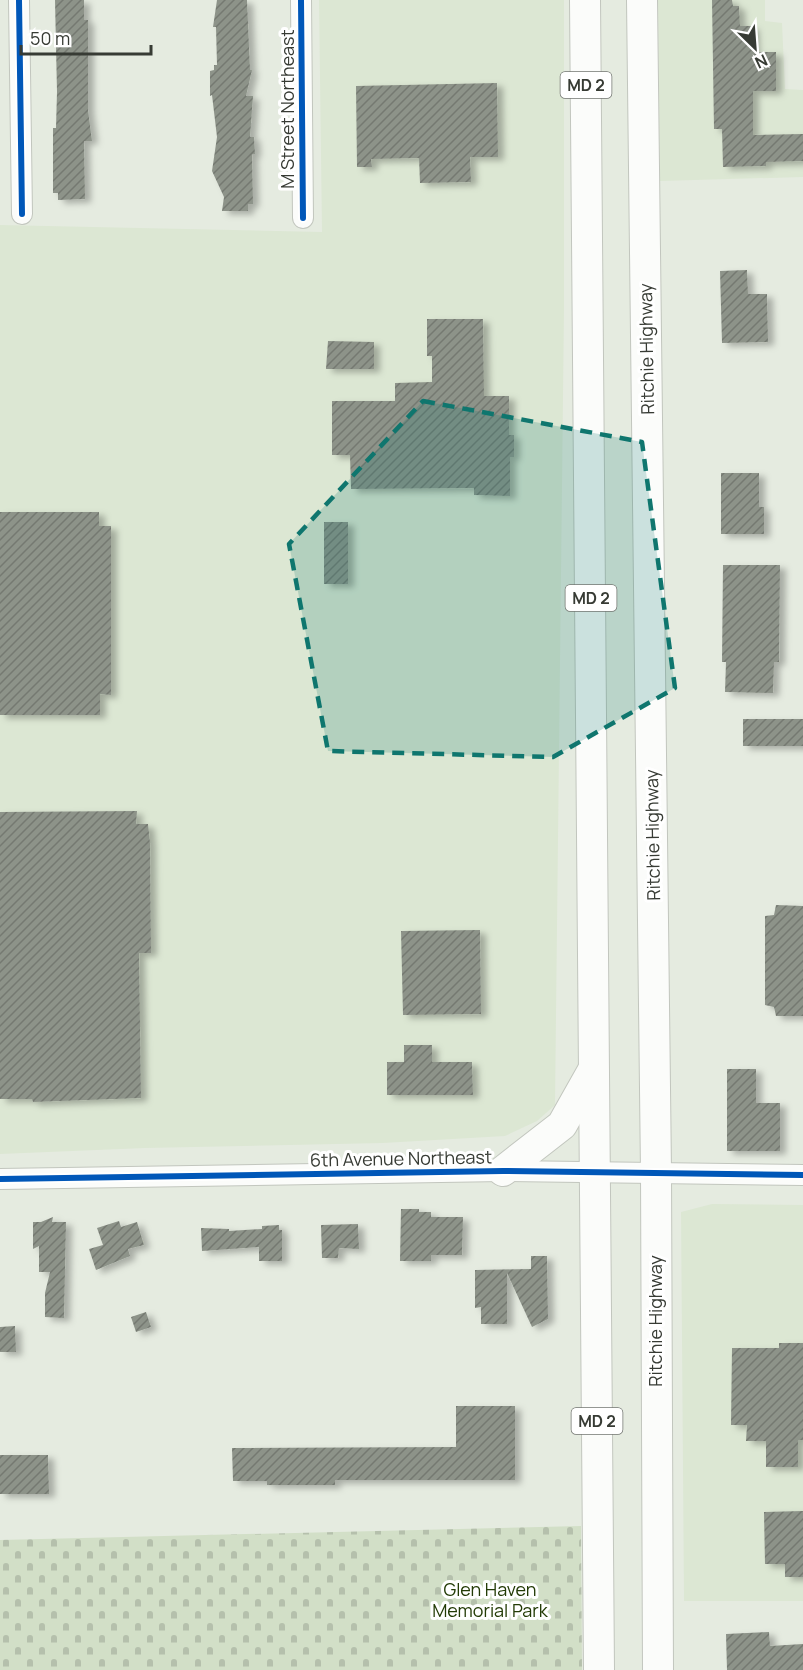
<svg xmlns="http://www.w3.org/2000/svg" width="803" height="1670" viewBox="0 0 803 1670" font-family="Manrope,sans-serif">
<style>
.built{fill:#dce7d3}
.cemetery{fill:url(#cemetery-stones)}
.building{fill:url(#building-hatch);filter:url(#shadow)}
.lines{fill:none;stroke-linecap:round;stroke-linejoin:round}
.street-casing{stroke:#c2c6be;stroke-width:22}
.primary-casing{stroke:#c2c6be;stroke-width:32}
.street{stroke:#fbfcfa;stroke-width:20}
.primary{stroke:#fbfcfa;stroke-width:30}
.cycleway-casing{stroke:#fff;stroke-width:10}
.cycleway{stroke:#0057b8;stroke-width:6}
.marked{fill:#0f766e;fill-opacity:0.2;stroke:#0f766e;stroke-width:4.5;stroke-dasharray:12 8;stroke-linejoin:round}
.labels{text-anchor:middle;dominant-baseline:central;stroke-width:6;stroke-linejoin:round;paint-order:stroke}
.shield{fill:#fff;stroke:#737671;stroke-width:1.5}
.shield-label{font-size:16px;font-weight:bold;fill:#373b34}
.street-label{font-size:18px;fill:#373b34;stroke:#fff}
.park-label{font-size:18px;fill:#233b06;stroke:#fff}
</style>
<defs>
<pattern id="cemetery-stones" width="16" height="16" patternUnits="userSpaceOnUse" patternTransform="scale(1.5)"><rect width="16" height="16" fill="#d2dfc7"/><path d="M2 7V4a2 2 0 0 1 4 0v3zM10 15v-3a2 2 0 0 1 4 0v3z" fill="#b5c0ac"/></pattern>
<pattern id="building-hatch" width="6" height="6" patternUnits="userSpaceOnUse" patternTransform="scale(1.5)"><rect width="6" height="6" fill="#8d9389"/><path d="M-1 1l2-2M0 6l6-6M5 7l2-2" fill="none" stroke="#747971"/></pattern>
<filter id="shadow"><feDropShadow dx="6" dy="3.5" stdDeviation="3" flood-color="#0004"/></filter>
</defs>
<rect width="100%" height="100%" fill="#e5ebe0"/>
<g class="built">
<path d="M319 0H564V309L555 1105 537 1121 505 1136 383 1143 145 1148 0 1154V225L322 232Z"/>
<path d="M658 0H765V21L782 23 785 89 803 90V177L660 181Z"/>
<path d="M712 1204 803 1205V1601H684L681 1212Z"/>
</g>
<path class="cemetery" d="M581 1526 582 1670H0V1540Z"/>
<g class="building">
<path d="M55 0H84V20H88V110L92 141H84L85 199 58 200V193H53V128H56L57 92Z"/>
<path d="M217 0H247L250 70H252L246 96H253L250 137H254L255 154H252L253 204H248V211H222L224 197 212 171 217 137 212 95 210 96V71L214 70V65H217L216 27H213Z"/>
<path d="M712 0H732L733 6H739L740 26H753L754 52H776V91H753V135L803 134V161L766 162V166L723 167 722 129H714Z"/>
<path d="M497 83 498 157H470L471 182 420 183 419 158 371 159 372 167H357L356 86Z"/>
<path d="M747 270 748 294H767L768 342 722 343 720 271Z"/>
<path d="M427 319H483L484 396H509V435H514V457H510V496L474 495V488L351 489 350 455H332V401H395V383L432 382V356H427Z"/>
<path d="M328 341 374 342V369H326Z"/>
<path d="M721 473H759V507H764V534H721Z"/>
<path d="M0 512H99V526H111V695L100 694V715H0Z"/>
<rect x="324" y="522" width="24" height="62"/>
<path d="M723 565H780L779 662H774L773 693 725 692 726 662H722Z"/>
<rect x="743" y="719" width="60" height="27"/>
<path d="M137 811 136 824H148L150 843 151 953H139L141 1098 33 1102 32 1099H0V812Z"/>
<path d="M776 905 803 906V1016H776L774 1007 765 1005V916L774 915Z"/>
<path d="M480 930 481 1014 403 1015 401 931Z"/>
<path d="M404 1045H432V1062H472L473 1095H387V1062H404Z"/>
<path d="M727 1069H756V1103H780V1151H727Z"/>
<path d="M401 1209H419V1212H431V1217H463L462 1255H431V1261H400Z"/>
<path d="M53 1217 52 1222H66L64 1318 45 1317V1293L50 1272H39V1246L33 1249V1222H41Z"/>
<path d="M119 1221 121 1227 137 1222 144 1245 128 1249 130 1256 96 1270 89 1249 103 1245 97 1228Z"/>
<path d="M358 1224 359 1249 339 1248 338 1258H322L321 1225Z"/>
<path d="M279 1225V1230H282V1261H259V1247L202 1251 201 1228 229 1229V1231L262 1229V1226Z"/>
<path d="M531 1256H547L548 1319 532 1327 507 1273V1324H481V1307L475 1308V1270L531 1269Z"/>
<path d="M146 1312 151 1327 136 1332 131 1317Z"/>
<path d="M15 1326 16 1352H0V1327Z"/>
<path d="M779 1343H803V1440H798V1467H766V1441H746L747 1425H731L732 1348H779Z"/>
<path d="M456 1406H515V1480H335V1485H267V1481H233L232 1448 456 1447Z"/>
<path d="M0 1455H48L49 1494H0Z"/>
<path d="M803 1511V1577H785V1564H765L764 1512Z"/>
<path d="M769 1632 770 1646 803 1644V1670H727L726 1634Z"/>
</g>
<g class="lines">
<g class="street-casing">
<g id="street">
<path d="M19 0 22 214"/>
<path d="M301 0 303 218"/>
<path d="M0 1179 503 1171 803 1175"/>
</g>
</g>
<g class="primary-casing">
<g id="primary">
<path d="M585 0 599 1670"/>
<path d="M642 0 656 1172 658 1670"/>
<path d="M503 1171 562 1125 593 1070"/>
</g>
</g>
<use href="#street" class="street"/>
<use href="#primary" class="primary"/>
<g class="cycleway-casing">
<g id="cycleway">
<path d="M19 0 22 214"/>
<path d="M301 0 303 218"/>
<path d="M0 1179 503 1171 803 1175"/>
</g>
</g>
<use href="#cycleway" class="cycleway"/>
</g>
<path class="marked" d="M423 401 642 442 675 688 553 757 328 751 289 544Z"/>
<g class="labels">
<g class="shield">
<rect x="560.5" y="72" width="51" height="26" rx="4.5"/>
<rect x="565.5" y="585" width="51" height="26" rx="4.5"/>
<rect x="571.5" y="1408" width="51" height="26" rx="4.5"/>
</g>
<g class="shield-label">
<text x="586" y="85">MD 2</text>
<text x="591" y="598">MD 2</text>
<text x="597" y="1421">MD 2</text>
</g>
<g class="street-label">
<text transform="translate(287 109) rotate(-90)">M Street Northeast</text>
<text transform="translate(646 349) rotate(-91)">Ritchie Highway</text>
<text transform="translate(652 835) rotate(-91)">Ritchie Highway</text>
<text transform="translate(401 1158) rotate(-1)">6th Avenue Northeast</text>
<text transform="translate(655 1321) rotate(-90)">Ritchie Highway</text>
</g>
<g class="park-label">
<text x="490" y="1589">Glen Haven<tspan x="490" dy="21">Memorial Park</tspan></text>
</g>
</g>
<g transform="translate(755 48) rotate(155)" stroke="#ffffff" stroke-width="4.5" paint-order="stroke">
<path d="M0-4.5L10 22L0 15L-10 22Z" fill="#373b34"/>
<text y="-9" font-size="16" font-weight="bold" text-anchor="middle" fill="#373b34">N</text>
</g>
<path d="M21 45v9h130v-9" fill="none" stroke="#373b34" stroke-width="3"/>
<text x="30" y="45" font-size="18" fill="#373b34" stroke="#ffffff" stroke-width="4.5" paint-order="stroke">50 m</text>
</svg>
